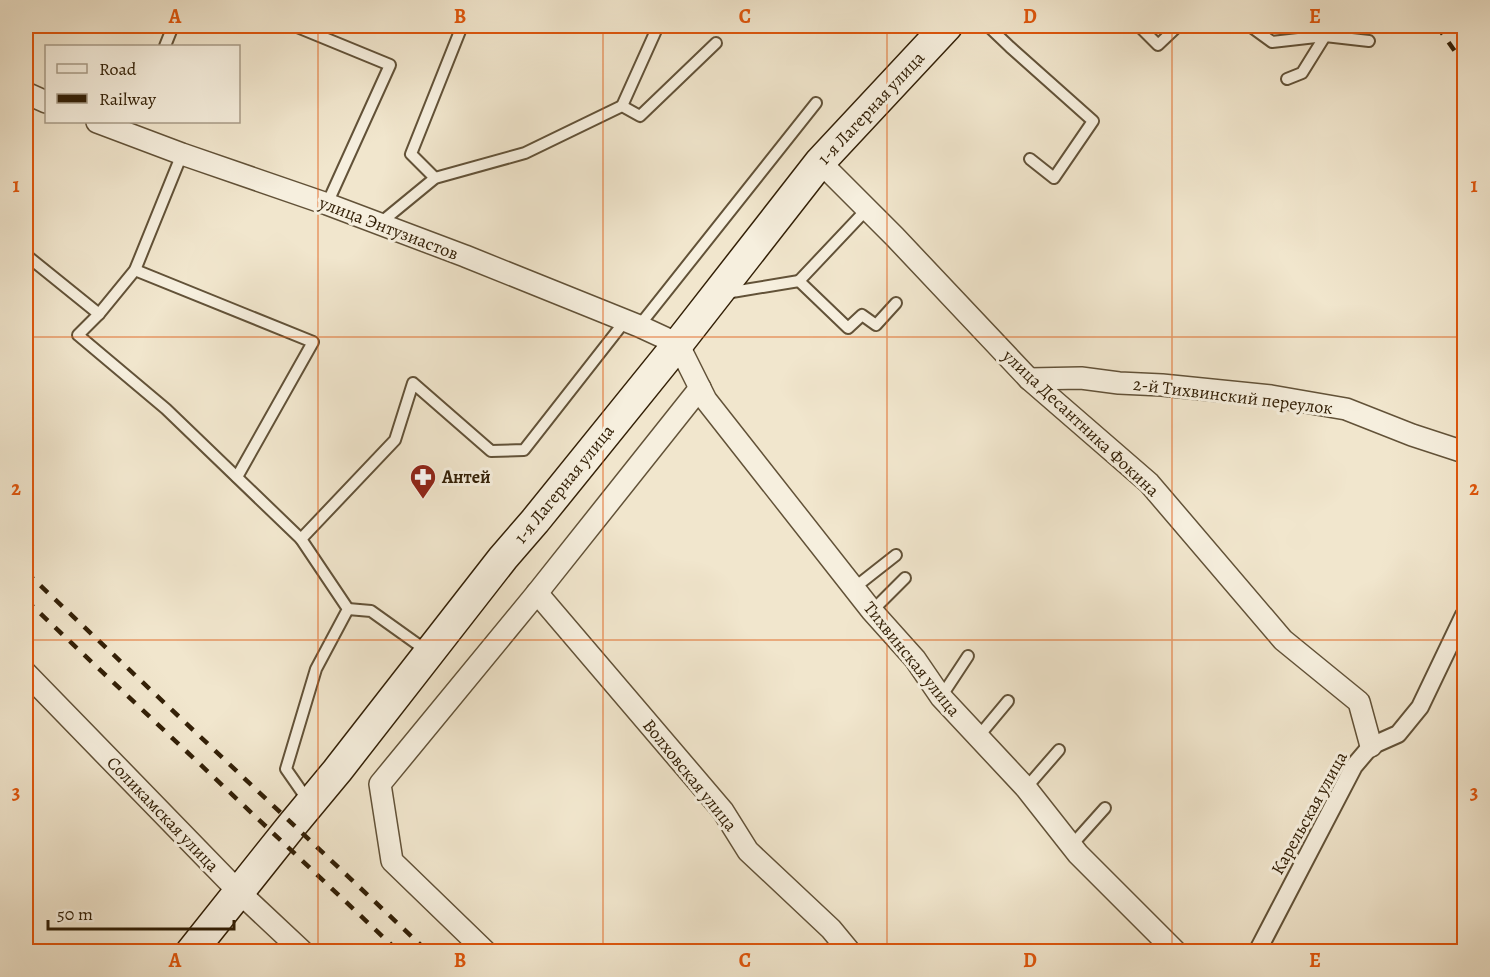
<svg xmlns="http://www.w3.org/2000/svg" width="1490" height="977" viewBox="0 0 1490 977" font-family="Alegreya,serif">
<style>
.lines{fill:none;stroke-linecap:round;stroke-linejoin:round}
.service-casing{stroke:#625238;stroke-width:14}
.pedestrian-casing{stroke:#625238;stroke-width:20}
.minor-casing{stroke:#625238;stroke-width:24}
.secondary-casing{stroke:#332007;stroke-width:33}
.service{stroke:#f6efde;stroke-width:10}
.pedestrian{stroke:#f6efde;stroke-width:16}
.minor{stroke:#f6efde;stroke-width:21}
.secondary{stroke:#f6efde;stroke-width:30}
.rail{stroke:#332007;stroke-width:4.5;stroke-dasharray:10 10;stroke-linecap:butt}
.grid{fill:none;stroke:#df560c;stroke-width:1.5;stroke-opacity:0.55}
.labels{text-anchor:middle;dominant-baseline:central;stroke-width:6;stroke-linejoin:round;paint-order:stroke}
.street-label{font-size:18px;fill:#332007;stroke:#f6efde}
.poi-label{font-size:18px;font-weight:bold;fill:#332007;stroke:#f6efde;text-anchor:start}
.neatline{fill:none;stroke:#df560c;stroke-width:2}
.grid-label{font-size:20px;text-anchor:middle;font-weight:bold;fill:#df560c}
</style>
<rect width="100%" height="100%" fill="#f1e6cd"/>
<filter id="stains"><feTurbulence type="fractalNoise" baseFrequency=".00333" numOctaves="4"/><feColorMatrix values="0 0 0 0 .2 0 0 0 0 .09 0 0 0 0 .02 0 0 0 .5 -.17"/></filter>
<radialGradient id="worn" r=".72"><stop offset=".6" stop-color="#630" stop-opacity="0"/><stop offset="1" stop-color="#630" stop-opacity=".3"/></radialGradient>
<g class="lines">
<g class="service-casing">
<g id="service">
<path d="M295 26 390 65 327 204"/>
<path d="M988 26 1010 47 1093 121 1054 178 1030 159"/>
<path d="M1139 26 1158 45 1178 26"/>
<path d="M1250 26 1272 42 1325 36 1369 41"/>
<path d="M165 46 173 26"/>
<path d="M1287 79 1302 73 1325 36"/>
<path d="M622 106 658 26"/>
<path d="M182 154 135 270 99 314 78 335 166 409 301 539 395 440 413 383 491 451 524 450 625 321"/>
<path d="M435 178 411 154 462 26"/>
<path d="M867 209 799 281 848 328 862 315 876 325 896 303"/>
<path d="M379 224 435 178 525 153 622 106 640 116 716 43"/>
<path d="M26 255 99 314"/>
<path d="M135 270 313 342 237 477"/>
<path d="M726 293 799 281"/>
<path d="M639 326 816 103"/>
<path d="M301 539 348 609 316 669 286 769 309 802"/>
<path d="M854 588 896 555"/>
<path d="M348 609 371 611 427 651"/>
<path d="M872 611 905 578"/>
<path d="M941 697 968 656"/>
<path d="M978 737 1008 701"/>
<path d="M1026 788 1059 750"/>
<path d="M1071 846 1105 808"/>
</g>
</g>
<g class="pedestrian-casing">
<path id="pedestrian" d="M1257 952 1354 766 1371 746 1398 734 1420 707 1464 615"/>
</g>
<g class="minor-casing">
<g id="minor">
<path d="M26 93 46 102"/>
<path d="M97 122 182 154 327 204 465 256 639 326 678 344 706 400 872 611 915 659 941 697 1026 788 1078 854 1176 952"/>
<path d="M820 162 895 237 1029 379 1149 483 1283 640 1359 702 1371 746"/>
<path d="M1029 379 1081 378 1119 383 1162 385 1271 396 1346 409 1412 435 1464 452"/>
<path d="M537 593 723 811 748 851 831 929 850 952"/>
<path d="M26 673 239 892 303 952"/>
<path d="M486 952 392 861 380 784 537 593 700 388"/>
</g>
</g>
<g class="secondary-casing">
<path id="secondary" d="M191 952 293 824 337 771 503 558 535 521 678 344 820 162 947 26"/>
</g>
<use href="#service" class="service"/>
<use href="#pedestrian" class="pedestrian"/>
<use href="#minor" class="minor"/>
<use href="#secondary" class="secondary"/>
<g class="rail">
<path d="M1437 26 1464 64"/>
<path d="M26 572 428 952"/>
<path d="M26 600 399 952"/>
</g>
</g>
<path class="grid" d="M318 26V952M603 26V952M887 26V952M1172 26V952M26 337H1464M26 640H1464"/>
<defs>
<g id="pharmacy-pin" transform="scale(1.35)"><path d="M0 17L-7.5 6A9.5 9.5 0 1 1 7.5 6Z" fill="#8f2418" stroke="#f6efde"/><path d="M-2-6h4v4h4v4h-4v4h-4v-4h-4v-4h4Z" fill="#fff"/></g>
</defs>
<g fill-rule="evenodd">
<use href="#pharmacy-pin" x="423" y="477"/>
</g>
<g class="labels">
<g class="street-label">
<text transform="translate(871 108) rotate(-47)">1-я Лагерная улица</text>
<text transform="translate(389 228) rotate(21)">улица Энтузиастов</text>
<text transform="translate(1233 396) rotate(7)">2-й Тихвинский переулок</text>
<text transform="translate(1081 423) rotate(43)">улица Десантника Фокина</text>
<text transform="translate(564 484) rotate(-51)">1-я Лагерная улица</text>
<text transform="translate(912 659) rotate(51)">Тихвинская улица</text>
<text transform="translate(690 775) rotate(51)">Волховская улица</text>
<text transform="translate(1309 813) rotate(-61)">Карельская улица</text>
<text transform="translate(163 814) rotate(46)">Соликамская улица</text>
</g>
<g class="poi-label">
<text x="442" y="477">Антей</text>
</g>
</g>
<rect width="1490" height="977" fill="none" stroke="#f1e6cd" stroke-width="66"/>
<rect x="45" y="45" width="195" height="78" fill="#f6efde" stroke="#a89c88" stroke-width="1.5"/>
<rect x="57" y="64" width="30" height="9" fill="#f6efde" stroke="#a89c88" stroke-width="1.5"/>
<text x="99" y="75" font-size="18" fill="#332007">Road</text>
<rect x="57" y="94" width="30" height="9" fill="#332007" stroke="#a89c88" stroke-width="1.5"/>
<text x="99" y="105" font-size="18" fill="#332007">Railway</text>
<path d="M48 920v9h186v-9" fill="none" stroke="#332007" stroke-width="3"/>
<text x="57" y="920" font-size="18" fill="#332007" stroke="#f6efde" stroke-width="4.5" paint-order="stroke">50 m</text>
<rect x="33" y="33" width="1424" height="911" class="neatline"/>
<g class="grid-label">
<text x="175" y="23">A</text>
<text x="460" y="23">B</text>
<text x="745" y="23">C</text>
<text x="1030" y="23">D</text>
<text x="1315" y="23">E</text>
<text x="16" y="192">1</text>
<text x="1474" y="192">1</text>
<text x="16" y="495">2</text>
<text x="1474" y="495">2</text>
<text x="16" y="799">3</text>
<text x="1474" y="799">3</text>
<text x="175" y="967">A</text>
<text x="460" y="967">B</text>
<text x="745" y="967">C</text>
<text x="1030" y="967">D</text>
<text x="1315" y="967">E</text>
</g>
<rect width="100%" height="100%" filter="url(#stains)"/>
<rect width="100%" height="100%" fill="url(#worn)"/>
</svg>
